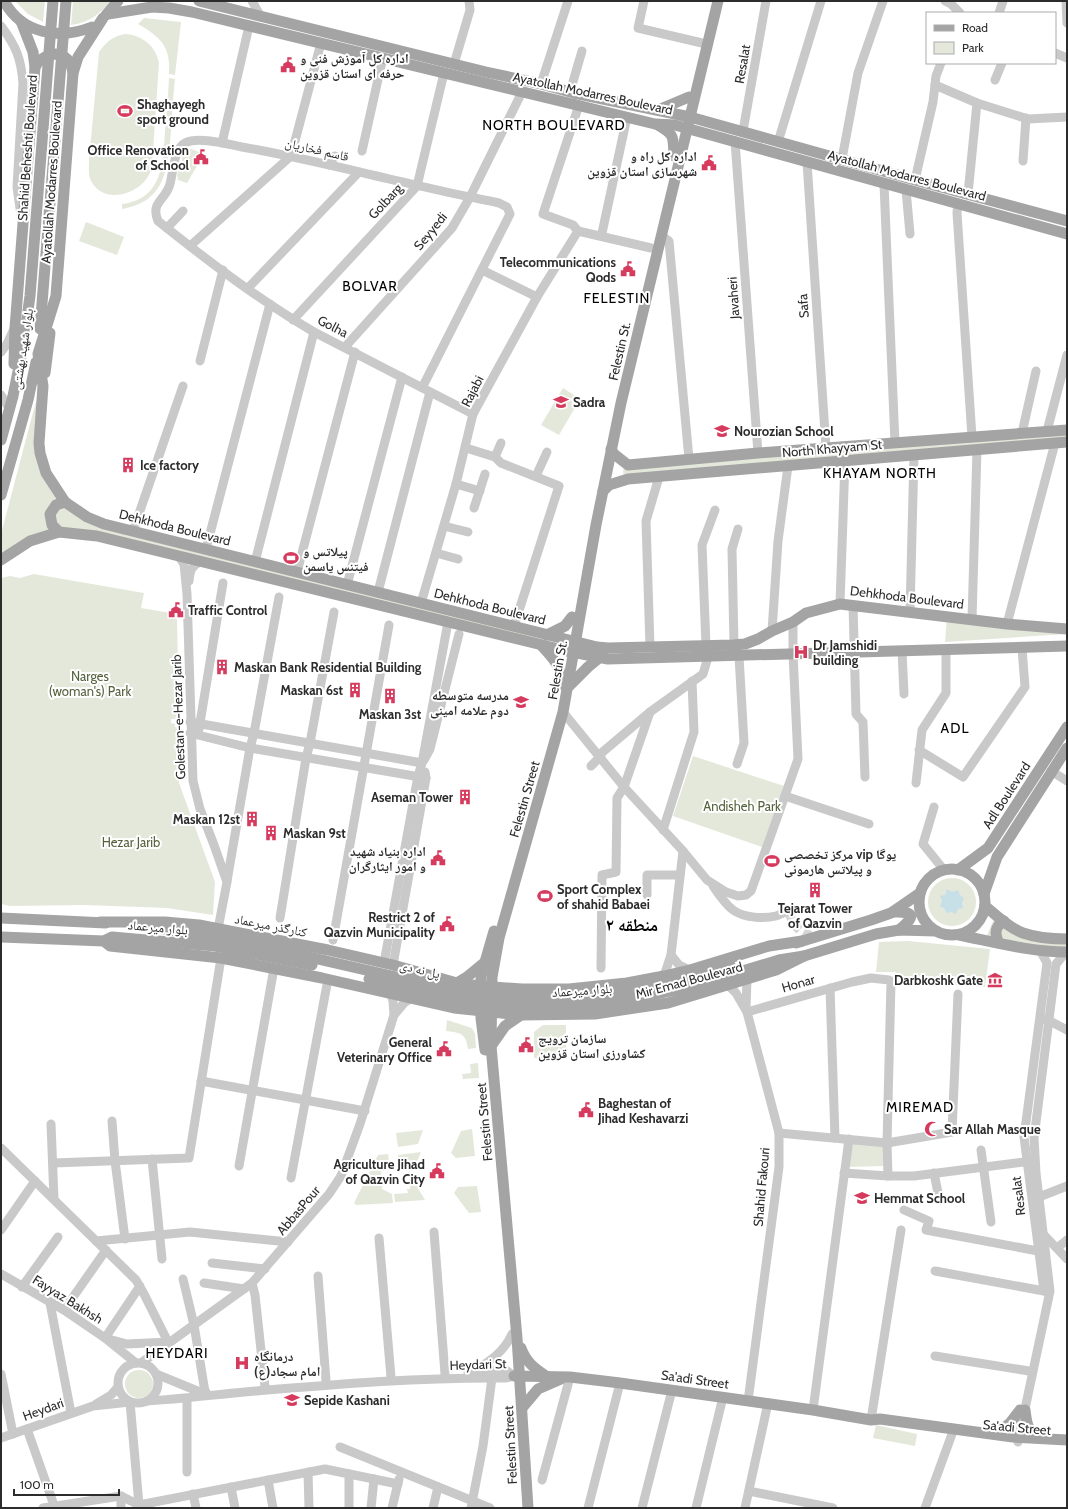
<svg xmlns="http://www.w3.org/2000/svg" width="1068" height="1509" viewBox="0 0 1068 1509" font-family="Cabin,'Noto Naskh Arabic',sans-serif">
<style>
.green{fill:#e4e8da}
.water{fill:#c7dfe7}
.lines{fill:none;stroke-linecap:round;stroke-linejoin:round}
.minor-tunnel{stroke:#d5d5d5;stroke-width:9;stroke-dasharray:9 4.5;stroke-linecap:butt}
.minor{stroke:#c9c9c9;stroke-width:9}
.major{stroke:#a4a4a4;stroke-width:11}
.major-bridge{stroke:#a4a4a4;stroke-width:11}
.labels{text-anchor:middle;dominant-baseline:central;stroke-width:4;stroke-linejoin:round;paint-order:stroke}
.poi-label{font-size:13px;font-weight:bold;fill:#2c2c2c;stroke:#fff;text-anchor:start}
.street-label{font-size:13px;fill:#2c2c2c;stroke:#fff}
.park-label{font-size:13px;fill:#55633d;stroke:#fff}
.neighbourhood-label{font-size:14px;letter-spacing:1px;fill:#000;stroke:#fff}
.district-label{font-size:17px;font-weight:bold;fill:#000;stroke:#fff}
</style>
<rect width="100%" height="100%" fill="#fff"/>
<g class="green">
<path d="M15 1H45L43 22 28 14Z"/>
<path d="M73 1H111C100 14 88 23 71 25Z"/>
<path d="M144 18 181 22 175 75 169 74C171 47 161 37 138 24Z"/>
<path d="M125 34C142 35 156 46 159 63L152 166C148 192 105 208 91 181 88 175 89 167 89 160L99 52C106 42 113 36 125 34Z"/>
<path d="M169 78 175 79C173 96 172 114 171 131 168 167 166 202 122 209V204C163 199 163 163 165 131 167 114 168 96 169 78Z"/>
<path d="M186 147 204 154 187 183 178 180 177 175 182 161 183 150Z"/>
<path d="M86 222 124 237 117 255 79 241Z"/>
<path d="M43 386 40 412 47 475 87 517 546 640 545 642 59 532 1 560V534L35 405Z"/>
<path d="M563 388 580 399 559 435 541 425Z"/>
<path d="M1067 430V442L624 477 623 471 624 468Z"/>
<path d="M34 574 144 593 141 608 171 613 177 619 179 716H176L175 719H171V723L175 724V727L179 728V783L215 882 213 915 167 908 85 905 10 906 1 904V578L10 576 20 578Z"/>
<path d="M947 618 1066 634 945 642Z"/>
<path d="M693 756 784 786 762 847 673 816Z"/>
<circle cx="952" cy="902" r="24"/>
<path d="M994 913 1023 933 1067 939V952L985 940 993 921Z"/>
<path d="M908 941 990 949 985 987 895 982 896 972H876L879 942Z"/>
<path d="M447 1020 472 1028 475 1034 476 1048 468 1049C466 1034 462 1033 446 1031Z"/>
<path d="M543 1025H566V1057L534 1058V1032Z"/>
<path d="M478 1063 479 1078 463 1079 462 1074 471 1073 470 1064Z"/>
<path d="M472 1129 475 1156 456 1158 451 1153 461 1131Z"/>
<path d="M423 1130 418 1144 398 1147 396 1133Z"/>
<path d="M852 1142 883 1145V1166L848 1167Z"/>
<path d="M421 1152 414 1169 411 1170 398 1159V1155Z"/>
<path d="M388 1154 389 1161 381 1170 382 1189 392 1194 393 1203 356 1205 354 1203 378 1155Z"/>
<path d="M410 1179H417L418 1188 425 1200 395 1202 394 1194 408 1193 407 1189H410Z"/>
<path d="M477 1186 481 1212 469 1213 454 1193 458 1187Z"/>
<circle cx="139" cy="1384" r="14"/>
<path d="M876 1425 917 1434 915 1446 873 1438Z"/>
</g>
<path class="water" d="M947 889 952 892 958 890 960 895 964 898 962 903 963 908 958 909 956 914 951 912 946 913 945 909 940 906 942 901 940 896 945 895Z"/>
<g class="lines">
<path class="minor-tunnel" d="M788 911C793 924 800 937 816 935"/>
<g class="minor">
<path d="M252 1 261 17"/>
<path d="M644 1 638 28 702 43"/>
<path d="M945 1 951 4 960 13"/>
<path d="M1066 1 1067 23"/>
<path d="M999 13 1003 1"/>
<path d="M1 26C16 46 21 58 23 83L17 187 21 215"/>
<path d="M1055 53 1067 58"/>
<path d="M454 64 470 10 469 1"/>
<path d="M995 80 1002 63"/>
<path d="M541 84 568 1"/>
<path d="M935 85 977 103 1028 119 1067 117"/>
<path d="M570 92 582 51"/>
<path d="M743 131 766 1"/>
<path d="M735 141 758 453"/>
<path d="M778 142 821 1"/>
<path d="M222 143 249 26"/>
<path d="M362 151 383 57"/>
<path d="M842 159 858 73 883 1"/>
<path d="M1023 161 1026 118"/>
<path d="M807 162 826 448"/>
<path d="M329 165 335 156"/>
<path d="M915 180 933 102 936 76 941 63"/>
<path d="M884 184 895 443"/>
<path d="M906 190 910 234"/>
<path d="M968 194 977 103"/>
<path d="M958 203 957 213 972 437"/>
<path d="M167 228 183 211"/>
<path d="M578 231 573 225 543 214 579 105"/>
<path d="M578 231 651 248"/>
<path d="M602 233 627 117"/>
<path d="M661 235 669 241 689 459"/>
<path d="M190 246 291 156 321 43"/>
<path d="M482 270 537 297"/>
<path d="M248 288 359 172"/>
<path d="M293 320 417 186 444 73"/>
<path d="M345 347 452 228 470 197 522 92"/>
<path d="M1 352 7 344 14 329"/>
<path d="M200 361 223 270"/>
<path d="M422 388 510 214 507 207 499 203C471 197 444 192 416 185 358 172 300 157 242 147 227 144 198 136 185 143 174 148 173 173 170 184 166 200 150 202 158 221 208 261 259 300 314 332L473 414"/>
<path d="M1 395 9 408"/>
<path d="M1047 431 1067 355"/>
<path d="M1022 433 1036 371"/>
<path d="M466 448 495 457 501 443"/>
<path d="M495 457 501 463 559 486 514 626"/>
<path d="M536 476 547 452"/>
<path d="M456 484 480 491"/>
<path d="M474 508 485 474"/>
<path d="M444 526 468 532"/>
<path d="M133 531 183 386"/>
<path d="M206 549 270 304"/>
<path d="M436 553 458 559"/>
<path d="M179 557 184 564 187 594 193 781 200 809 214 845 227 882 218 929"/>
<path d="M255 562 314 332"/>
<path d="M297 572 355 352"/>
<path d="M189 581C190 571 191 566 200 562"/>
<path d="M347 585 402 377"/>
<path d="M378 592 430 392"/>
<path d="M421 603 456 484 473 414 537 297 578 231"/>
<path d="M840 604 845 461"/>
<path d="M853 605 856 714 863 722 865 777"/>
<path d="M910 612 914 455"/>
<path d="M972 619 977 450"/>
<path d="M1007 624 1055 443"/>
<path d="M772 631 778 541 788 466"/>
<path d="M734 645 732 549 738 529"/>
<path d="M706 646 702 545 715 510"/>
<path d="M650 647 646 521 659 477"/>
<path d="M902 651 904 694"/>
<path d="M563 712 624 787 683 851 707 880 726 892 738 896 746 895 751 891 798 759 793 654V622"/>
<path d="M190 722 422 763"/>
<path d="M199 729 223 583"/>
<path d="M190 733 250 748 426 778"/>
<path d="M919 750 963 777 1025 687 1022 648"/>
<path d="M599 755 650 712 703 674 708 657"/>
<path d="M424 760 430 749 459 634"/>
<path d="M737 764 744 743 739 656"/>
<path d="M591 766 601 756"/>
<path d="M1051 771 1067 781"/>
<path d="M916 783 922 730 946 693V650"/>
<path d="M785 796 869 824"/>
<path d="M934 807 923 844 944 870"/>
<path d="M663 830 694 732 692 681"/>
<path d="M227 881 250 748 254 733 279 597"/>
<path d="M713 886C719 895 725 904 733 910 744 918 764 919 776 916 780 915 784 912 788 911"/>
<path d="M647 895V875H680"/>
<path d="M280 918 306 758 310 743 334 612"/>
<path d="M333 940 389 625"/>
<path d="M1040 950 1047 963 1024 1137 1044 1291"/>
<path d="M671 955 679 965 690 970"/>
<path d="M384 963 418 776 422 763 448 622"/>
<path d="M393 965 426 778 425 772"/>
<path d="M601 968 602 875 616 872 617 798 624 787 650 712"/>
<path d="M664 976 671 955 683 851"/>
<path d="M728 985 736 993 747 1012 779 1133V1167L748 1401"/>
<path d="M830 988 835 1138"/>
<path d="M746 1008 747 979"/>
<path d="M747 1012 852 982 871 978 889 980 891 982 887 1143 888 1176"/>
<path d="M394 1015 404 1003 410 999"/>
<path d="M1043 1019 1048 1020 1067 1030"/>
<path d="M201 1081 365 1111"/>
<path d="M112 1121 115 1161 125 1239"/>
<path d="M51 1124 54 1199"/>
<path d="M779 1133 887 1143 952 1132 958 994"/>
<path d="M1 1148 136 1280 144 1294 168 1342 127 1344 105 1338 140 1286"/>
<path d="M981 1150 991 1222"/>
<path d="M152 1159 162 1259"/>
<path d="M53 1163 189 1158 221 958"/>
<path d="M239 1166 274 968"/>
<path d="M844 1173 888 1176H914L1032 1161"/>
<path d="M934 1173 939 1198"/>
<path d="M291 1178 328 979"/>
<path d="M1039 1197 1067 1186"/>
<path d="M904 1210 929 1221 926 1230 1038 1251"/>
<path d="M1 1230 35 1181"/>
<path d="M434 1232 445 1374"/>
<path d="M1044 1235 1067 1259"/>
<path d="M379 1238 391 1377"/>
<path d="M96 1241 190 1232 288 1242"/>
<path d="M1057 1248 1067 1240"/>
<path d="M212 1263 265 1269"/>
<path d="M935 1271 1044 1291"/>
<path d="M1 1274 64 1310 105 1338 136 1363"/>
<path d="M318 1276 326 1381"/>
<path d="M183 1279 194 1325 205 1392"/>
<path d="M204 1283 244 1289"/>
<path d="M252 1283 255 1295 265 1387"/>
<path d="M22 1287 58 1237"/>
<path d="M50 1303 71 1413"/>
<path d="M64 1310 106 1250"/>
<path d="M935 1356 1029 1371"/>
<path d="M141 1363 252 1283 329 1194 341 1176 360 1124 394 1015 393 1001 391 994"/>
<circle cx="138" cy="1383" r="20"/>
<path d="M474 1371C490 1361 504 1352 512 1334"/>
<path d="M468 1372 506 1370 514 1376"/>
<path d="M1 1374 13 1434"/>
<path d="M156 1374 200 1392H206"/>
<path d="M187 1399V1472"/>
<path d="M147 1401C183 1399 219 1394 256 1391 339 1384 423 1377 506 1378L514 1376"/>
<path d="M96 1404 111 1395 118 1387"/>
<path d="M813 1410 849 1139"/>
<path d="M871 1420 901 1230"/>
<path d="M27 1429 55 1508"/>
<path d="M1 1438 93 1406 130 1402 139 1505"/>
<path d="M1018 1442 1050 1291 1036 1173 1034 1138 1056 964 1066 952"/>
<path d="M340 1447 490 1508"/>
<path d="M308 1472 309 1508"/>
<path d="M349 1474V1508"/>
<path d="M268 1480 273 1508"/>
<path d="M542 1480 570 1377"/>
<path d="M231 1487 235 1508"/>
<path d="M749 1491 833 1508"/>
<path d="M193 1494 196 1508"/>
<path d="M121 1496V1508"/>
<path d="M139 1505 325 1469 398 1484"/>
<path d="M43 1508 121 1496 139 1505"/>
<path d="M371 1508 374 1479"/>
<path d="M392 1508 399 1479"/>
<path d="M433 1508 438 1487"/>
<path d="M471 1508 483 1446 492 1378"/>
<path d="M588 1508 620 1383"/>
<path d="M642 1508 672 1390"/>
<path d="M696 1508 723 1397"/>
<path d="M745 1508 768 1403"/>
<path d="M925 1508 952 1434"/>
</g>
<g class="major">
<path d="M199 1 486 72 541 84 574 93 690 117 915 180 1067 221"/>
<path d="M108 14 152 7 169 8 192 12 655 124 675 125 1067 234"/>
<path d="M106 15 118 1"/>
<path d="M103 18 78 57 73 73 56 296 38 354 43 386 39 443 40 453 46 473 65 502 87 517 104 524 597 647 608 648 733 645 745 644 758 639 772 631 793 622 806 613 840 604 1007 624 1067 629"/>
<path d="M658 110 689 97"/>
<path d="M658 125C675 135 673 136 674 156"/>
<path d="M40 329 66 1"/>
<path d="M14 364 15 328 35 67 33 52 21 21"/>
<path d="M45 373 50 333"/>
<path d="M1 440 13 396 23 347 30 296 53 1"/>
<path d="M611 449 614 454 628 465 758 453 1067 430"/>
<path d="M603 491 609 485 628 479 1067 442"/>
<path d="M1 495 28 400 36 362"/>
<path d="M59 532 52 525 50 514 56 505 65 502"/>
<path d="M1 560 30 541 59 532 97 536 567 651 608 659 1067 646"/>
<path d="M547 635 565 626 572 617"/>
<path d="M541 645C555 660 559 664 563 685"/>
<path d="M569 686 588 667 599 658"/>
<circle cx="952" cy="902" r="33"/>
<path d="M958 870 988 848 1067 727"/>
<path d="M984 894 997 857 1067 748"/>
<path d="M985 906C996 915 1009 928 1023 933 1037 938 1053 939 1067 939"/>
<path d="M893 912C916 911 915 917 899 930"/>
<path d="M1 918 106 923"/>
<path d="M100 922H165L199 925 328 950 393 965 457 983 480 986 522 989H569L627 983 664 976 690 970 769 946 802 941"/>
<path d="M159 928 277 949 305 956"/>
<path d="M959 935C994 942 1031 952 1067 952"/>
<path d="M1 937 104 941 112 937 215 946 312 965"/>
<path d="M104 941 110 946 221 958 322 978 454 1008 521 1015 595 1014 668 1003 776 970 804 956"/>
<path d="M796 943 871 920 891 913 920 893"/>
<path d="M999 943C994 934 995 926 1004 921"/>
<path d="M459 984 457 983 467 977 484 963"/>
<path d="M525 998C560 998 595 998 629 992 664 986 697 976 730 965"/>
<path d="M525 1007 580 1006 630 1000 693 986 779 960 804 956 876 934 899 930 936 931"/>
<path d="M491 1046 505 1026 521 1015"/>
<path d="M485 1050 481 1018V976L494 931"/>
<path d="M521 1348C526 1362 534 1368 546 1376"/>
<path d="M514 1376 570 1377 620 1383 813 1410 871 1420 880 1419 1013 1437 1067 1440"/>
<path d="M522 1408 538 1389 561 1379"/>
<path d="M1025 1410C1027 1426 1027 1430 1042 1438"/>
<path d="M996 1434 1010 1423 1020 1410"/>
<path d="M528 1508 517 1338 491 1046 492 977 499 938 563 712 596 525 621 403 718 1"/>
</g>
<g class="major-bridge">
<path d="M4 1C22 34 59 40 92 27"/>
<path d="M35 67C41 56 56 49 67 59 71 62 72 68 73 73"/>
<path d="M309 957 457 991 492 996 525 998"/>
<path d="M369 979 456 1000 525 1007"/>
</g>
</g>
<defs>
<g id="civic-bare" transform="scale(1.2)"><path d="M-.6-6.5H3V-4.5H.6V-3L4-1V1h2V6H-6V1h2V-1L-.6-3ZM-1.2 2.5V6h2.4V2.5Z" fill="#d63b5d" stroke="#fff" stroke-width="2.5" paint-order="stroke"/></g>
<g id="stadium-bare" transform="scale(1.2)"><path d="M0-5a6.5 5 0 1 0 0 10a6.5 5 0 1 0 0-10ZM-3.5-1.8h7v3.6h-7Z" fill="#d63b5d" stroke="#fff" stroke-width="2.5" paint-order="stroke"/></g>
<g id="school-bare" transform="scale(1.2)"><path d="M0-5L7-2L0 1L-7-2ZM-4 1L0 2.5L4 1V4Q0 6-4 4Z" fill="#d63b5d" stroke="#fff" stroke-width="2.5" paint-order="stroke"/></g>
<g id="building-bare" transform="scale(1.2)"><path d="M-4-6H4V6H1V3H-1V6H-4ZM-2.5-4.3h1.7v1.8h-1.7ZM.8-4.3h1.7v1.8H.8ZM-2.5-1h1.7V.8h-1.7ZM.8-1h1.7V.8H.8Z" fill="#d63b5d" stroke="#fff" stroke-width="2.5" paint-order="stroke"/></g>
<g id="hospital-bare" transform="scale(1.2)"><path d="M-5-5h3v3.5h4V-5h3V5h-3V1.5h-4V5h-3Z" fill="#d63b5d" stroke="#fff" stroke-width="2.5" paint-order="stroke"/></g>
<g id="museum-bare" transform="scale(1.2)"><path d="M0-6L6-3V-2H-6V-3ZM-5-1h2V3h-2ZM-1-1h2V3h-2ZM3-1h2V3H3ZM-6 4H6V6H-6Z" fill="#d63b5d" stroke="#fff" stroke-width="2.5" paint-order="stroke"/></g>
<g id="mosque-bare" transform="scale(1.2)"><path d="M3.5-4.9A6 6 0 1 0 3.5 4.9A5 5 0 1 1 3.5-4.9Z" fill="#d63b5d" stroke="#fff" stroke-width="2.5" paint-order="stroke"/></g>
</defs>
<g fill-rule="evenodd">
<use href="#civic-bare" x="288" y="65"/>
<use href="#stadium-bare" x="125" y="111"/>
<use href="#civic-bare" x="201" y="157"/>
<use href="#civic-bare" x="709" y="163"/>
<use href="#civic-bare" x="628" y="269"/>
<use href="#school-bare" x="561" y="402"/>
<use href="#school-bare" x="722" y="431"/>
<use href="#building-bare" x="128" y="465"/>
<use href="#stadium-bare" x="291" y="558"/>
<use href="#civic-bare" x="176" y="610"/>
<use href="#hospital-bare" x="801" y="652"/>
<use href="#building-bare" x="222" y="667"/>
<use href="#building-bare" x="355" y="690"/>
<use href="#building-bare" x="390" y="696"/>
<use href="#school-bare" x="521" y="702"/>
<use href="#building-bare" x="465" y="797"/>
<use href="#building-bare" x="252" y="819"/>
<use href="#building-bare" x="271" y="833"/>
<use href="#civic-bare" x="438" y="858"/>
<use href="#stadium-bare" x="772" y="861"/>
<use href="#building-bare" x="815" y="890"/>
<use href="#stadium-bare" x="545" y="896"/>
<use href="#civic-bare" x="447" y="924"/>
<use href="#museum-bare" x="995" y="980"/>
<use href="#civic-bare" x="526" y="1045"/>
<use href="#civic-bare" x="444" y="1049"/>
<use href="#civic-bare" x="586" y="1110"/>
<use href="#mosque-bare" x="932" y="1129"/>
<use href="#civic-bare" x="437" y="1171"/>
<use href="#school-bare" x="862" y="1198"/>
<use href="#hospital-bare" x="242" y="1363"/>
<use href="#school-bare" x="292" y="1400"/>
</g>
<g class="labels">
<g class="poi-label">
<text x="300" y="58">اداره کل آموزش فنی و<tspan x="300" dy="15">حرفه ای استان قزوین</tspan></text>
<text x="137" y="104">Shaghayegh<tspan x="137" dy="15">sport ground</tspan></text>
<text x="189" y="150" text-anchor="end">Office Renovation<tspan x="189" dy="15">of School</tspan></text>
<text x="697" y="156" text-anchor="end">اداره کل راه و<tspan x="697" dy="15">شهرسازی استان قزوین</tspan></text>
<text x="616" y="262" text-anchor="end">Telecommunications<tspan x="616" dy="15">Qods</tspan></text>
<text x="573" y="402">Sadra</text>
<text x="734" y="431">Nourozian School</text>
<text x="140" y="465">Ice factory</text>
<text x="303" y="551">پیلاتس و<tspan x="303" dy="15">فیتنس یاسمن</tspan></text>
<text x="188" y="610">Traffic Control</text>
<text x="813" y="645">Dr Jamshidi<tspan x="813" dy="15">building</tspan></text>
<text x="234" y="667">Maskan Bank Residential Building</text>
<text x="343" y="690" text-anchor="end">Maskan 6st</text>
<text x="509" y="695" text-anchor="end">مدرسه متوسطه<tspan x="509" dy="15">دوم علامه امینی</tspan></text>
<text x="390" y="714" text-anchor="middle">Maskan 3st</text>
<text x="453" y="797" text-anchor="end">Aseman Tower</text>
<text x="240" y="819" text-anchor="end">Maskan 12st</text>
<text x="283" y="833">Maskan 9st</text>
<text x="426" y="851" text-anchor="end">اداره بنیاد شهید<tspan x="426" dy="15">و امور ایثارگران</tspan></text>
<text x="784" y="854">مرکز تخصصی vip یوگا<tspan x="784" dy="15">و پیلاتس هارمونی</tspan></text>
<text x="557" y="889">Sport Complex<tspan x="557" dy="15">of shahid Babaei</tspan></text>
<text x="815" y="908" text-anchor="middle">Tejarat Tower<tspan x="815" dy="15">of Qazvin</tspan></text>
<text x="435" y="917" text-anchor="end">Restrict 2 of<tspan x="435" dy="15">Qazvin Municipality</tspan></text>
<text x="983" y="980" text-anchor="end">Darbkoshk Gate</text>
<text x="538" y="1038">سازمان ترویج<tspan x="538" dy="15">کشاورزی استان قزوین</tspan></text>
<text x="432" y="1042" text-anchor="end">General<tspan x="432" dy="15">Veterinary Office</tspan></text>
<text x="598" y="1103">Baghestan of<tspan x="598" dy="15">Jihad Keshavarzi</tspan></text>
<text x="944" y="1129">Sar Allah Masque</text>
<text x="425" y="1164" text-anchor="end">Agriculture Jihad<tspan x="425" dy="15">of Qazvin City</tspan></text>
<text x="874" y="1198">Hemmat School</text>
<text x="254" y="1356">درمانگاه<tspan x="254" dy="15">امام سجاد(ع)</tspan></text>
<text x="304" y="1400">Sepide Kashani</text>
</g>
<g class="street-label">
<text transform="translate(742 64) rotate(-80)">Resalat</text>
<text transform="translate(593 93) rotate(12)">Ayatollah Modarres Boulevard</text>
<text transform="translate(27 148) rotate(-86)">Shahid Beheshti Boulevard</text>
<text transform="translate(317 149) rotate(13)">قاسم فخاریان</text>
<text transform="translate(907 175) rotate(15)">Ayatollah Modarres Boulevard</text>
<text transform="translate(51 182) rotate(-86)">Ayatollah Modarres Boulevard</text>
<text transform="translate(385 201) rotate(-47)">Golbarg</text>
<text transform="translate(430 231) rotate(-51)">Seyyedi</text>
<text transform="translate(733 298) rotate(-94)">Javaheri</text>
<text transform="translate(803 306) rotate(-94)">Safa</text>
<text transform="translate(333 326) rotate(27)">Golha</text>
<text transform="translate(22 349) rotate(-81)">بلوار شهید بهشتی</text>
<text transform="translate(619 351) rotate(-77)">Felestin St.</text>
<text transform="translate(472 391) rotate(-63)">Rajabi</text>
<text transform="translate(832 448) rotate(-5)">North Khayyam St</text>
<text transform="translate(175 527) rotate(14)">Dehkhoda Boulevard</text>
<text transform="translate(907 597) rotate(7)">Dehkhoda Boulevard</text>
<text transform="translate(490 606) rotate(14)">Dehkhoda Boulevard</text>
<text transform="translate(557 670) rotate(-80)">Felestin St.</text>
<text transform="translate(178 717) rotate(-92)">Golestan-e-Hezar Jarib</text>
<text transform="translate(1006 795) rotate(-57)">Adl Boulevard</text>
<text transform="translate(524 799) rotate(-74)">Felestin Street</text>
<text transform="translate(271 925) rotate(11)">کنارگذر میرعماد</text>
<text transform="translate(158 927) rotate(5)">بلوار میرعماد</text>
<text transform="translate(420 969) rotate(13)">پل نه دی</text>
<text transform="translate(689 980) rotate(-15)">Mir Emad Boulevard</text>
<text transform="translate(798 983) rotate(-16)">Honar</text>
<text transform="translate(582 990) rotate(-4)">بلوار میرعماد</text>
<text transform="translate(484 1122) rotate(-95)">Felestin Street</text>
<text transform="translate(761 1187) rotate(-85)">Shahid Fakouri</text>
<text transform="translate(1018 1196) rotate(-97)">Resalat</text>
<text transform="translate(298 1210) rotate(-50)">AbbasPour</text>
<text transform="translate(68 1299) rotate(32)">Fayyaz Bakhsh</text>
<text transform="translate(478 1364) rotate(-2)">Heydari St</text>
<text transform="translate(695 1379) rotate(8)">Sa'adi Street</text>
<text transform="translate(43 1409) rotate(-20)">Heydari</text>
<text transform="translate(1017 1427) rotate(5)">Sa'adi Street</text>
<text transform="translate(510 1445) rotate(-93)">Felestin Street</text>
</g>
<g class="park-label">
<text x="90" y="676">Narges<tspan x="90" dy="15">(woman's) Park</tspan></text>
<text x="742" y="806">Andisheh Park</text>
<text x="131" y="842">Hezar Jarib</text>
</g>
<g class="neighbourhood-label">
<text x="554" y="125">NORTH BOULEVARD</text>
<text x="370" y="286">BOLVAR</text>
<text x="617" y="298">FELESTIN</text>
<text x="880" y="473">KHAYAM NORTH</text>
<text x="955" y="728">ADL</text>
<text x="920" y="1107">MIREMAD</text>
<text x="177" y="1353">HEYDARI</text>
</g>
<g class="district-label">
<text x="632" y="925">منطقه ۲</text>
</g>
</g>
<rect width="1068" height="1509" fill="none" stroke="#2c2c2c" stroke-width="4"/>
<rect x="926" y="12" width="130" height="52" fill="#ffffff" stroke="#ababab"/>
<rect x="934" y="25" width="20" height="6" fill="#a4a4a4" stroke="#ababab"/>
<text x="962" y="32" font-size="12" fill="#2c2c2c">Road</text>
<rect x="934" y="42" width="20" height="12" fill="#e4e8da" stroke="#ababab"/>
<text x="962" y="52" font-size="12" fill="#2c2c2c">Park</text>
<path d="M14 1489v6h105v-6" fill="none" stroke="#2c2c2c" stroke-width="2"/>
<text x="20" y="1489" font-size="12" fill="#2c2c2c" stroke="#ffffff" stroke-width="3" paint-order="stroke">100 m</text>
</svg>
